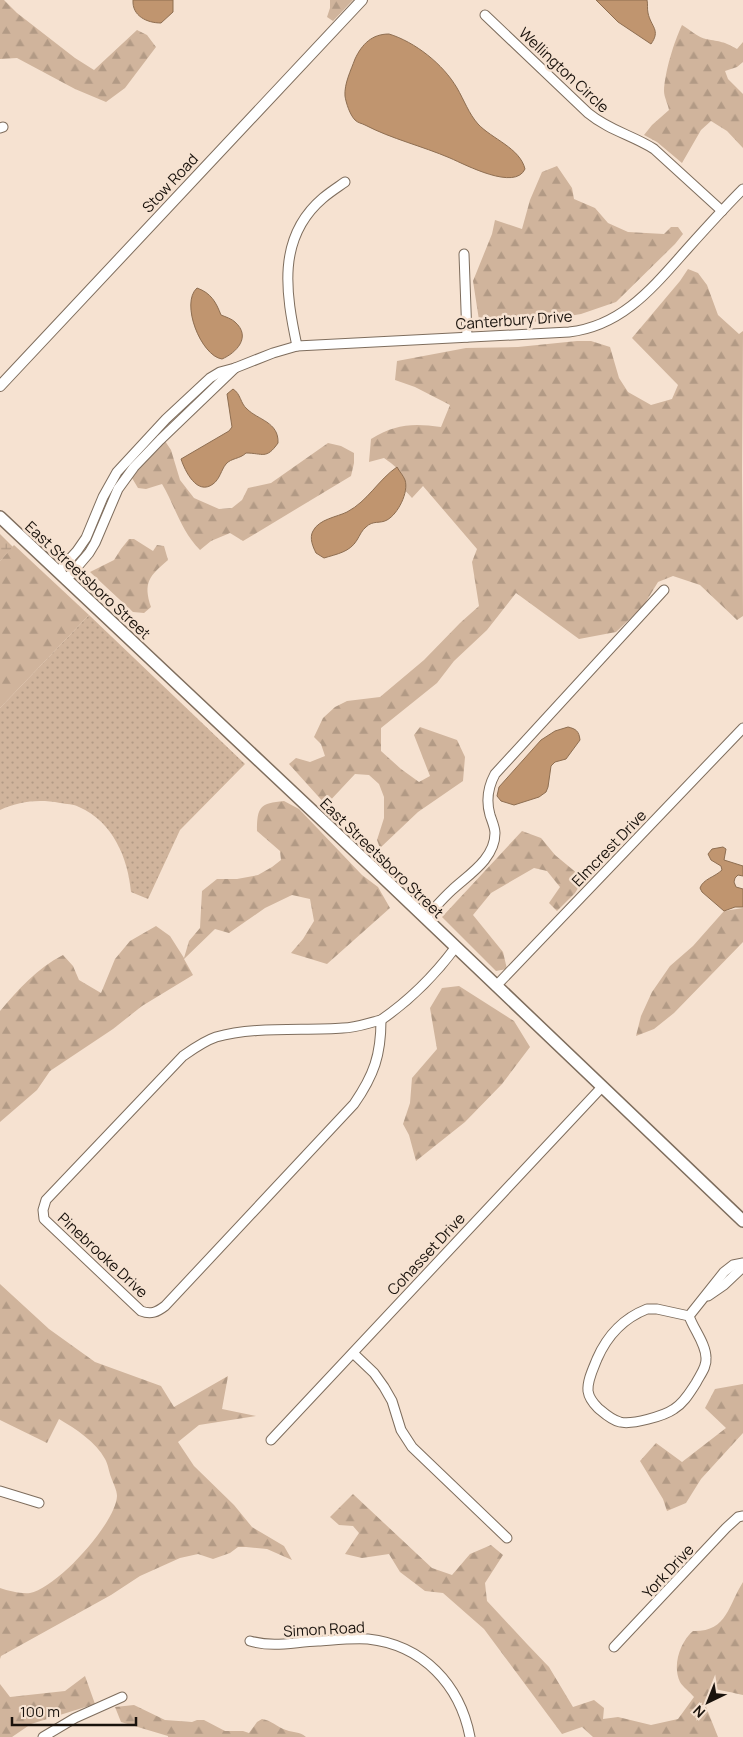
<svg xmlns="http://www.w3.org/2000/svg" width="743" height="1737" viewBox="0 0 743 1737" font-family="Manrope,sans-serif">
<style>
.grass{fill:url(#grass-dots)}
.forest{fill:url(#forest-firs)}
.wetland{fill:url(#wetland-marsh)}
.water{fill:#c0956f;stroke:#8e6e51}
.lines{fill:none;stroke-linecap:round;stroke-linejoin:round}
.minor-casing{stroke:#7e6d5d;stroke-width:11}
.tertiary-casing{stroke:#7e6d5d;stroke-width:12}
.secondary-casing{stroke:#7e6d5d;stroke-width:14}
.minor{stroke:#fff;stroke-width:9}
.tertiary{stroke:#fff;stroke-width:10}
.secondary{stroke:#fff;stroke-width:11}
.labels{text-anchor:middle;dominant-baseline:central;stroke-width:5;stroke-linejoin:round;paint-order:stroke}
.street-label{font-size:15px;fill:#19120c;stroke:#f6e2d1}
</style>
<defs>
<pattern id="grass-dots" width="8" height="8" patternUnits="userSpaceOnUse" patternTransform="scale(1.25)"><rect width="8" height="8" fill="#d0b49c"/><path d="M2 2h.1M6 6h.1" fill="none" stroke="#b29a85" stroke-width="1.8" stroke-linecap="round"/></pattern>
<pattern id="forest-firs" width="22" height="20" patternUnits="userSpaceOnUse" patternTransform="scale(1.25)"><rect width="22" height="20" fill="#d0b49c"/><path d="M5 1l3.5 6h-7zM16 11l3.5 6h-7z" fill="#b29a85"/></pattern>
<pattern id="wetland-marsh" width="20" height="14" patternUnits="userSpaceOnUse" patternTransform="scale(1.25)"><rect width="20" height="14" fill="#d0b49c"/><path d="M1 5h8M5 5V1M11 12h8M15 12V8" fill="none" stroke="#b29a85"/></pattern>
</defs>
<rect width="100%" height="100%" fill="#f6e2d1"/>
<path class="grass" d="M89 615 245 764 180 830 148 899 131 892C128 858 113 822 79 807 74 804 66 804 60 803 39 799 20 801 0 810V708Z"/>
<g class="forest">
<path d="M0 0H4L17 13 75 58 94 70 137 30 147 35 156 47 125 88 106 102 75 89 17 58 0 59Z"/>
<path d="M330 0H353L333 21 327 17 330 8Z"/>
<path d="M682 25C689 29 699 38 706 39 721 42 723 41 737 49L743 42V62L737 67 725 71 728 79 743 94V148L727 131 711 121 701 130 682 163 657 142 644 135 652 125 669 110C668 104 664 97 664 91 665 71 674 42 682 25Z"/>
<path d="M557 166 572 188 574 199 595 208 608 223 628 232 664 234 671 227H678L683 234 675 244 616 302 581 314 533 322 479 320 473 281 492 234 495 220 522 229 530 200 542 172Z"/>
<path d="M688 269 698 273 707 285 718 315 739 334 743 331 742 472 743 616 737 620 700 585 673 576 658 582 644 605 616 632 579 639 516 593 487 630 454 661 437 683 381 728V751L401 769 419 782 430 776 414 735 420 727 457 740 465 757 463 781 418 812 380 848 377 840 384 818V797L379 784 369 775 355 774 326 805 289 764 296 758 310 762 325 756 321 744 314 737 323 718 335 707 347 701 380 697 424 660 460 623 479 606 472 562 477 549 423 486 412 498 404 489C408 475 394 465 384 458L369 462 371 439C395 424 413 423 441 427L450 405 415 387 395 380 397 361 466 348 518 347 577 341H591L610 347 619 378 628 392 651 405 672 399 678 385 632 338 680 281Z"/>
<path d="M165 441 171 450 180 480 194 498 219 509 232 508 242 500 248 488 271 483 328 443 341 446 354 453V463L351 476 243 541 230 533 211 541 200 550C181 531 175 506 162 484L146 489 138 488 132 478 142 465Z"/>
<path d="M129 539H134L153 551 157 545 164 546 168 560C149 576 143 583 151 607L144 613 133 612 90 572 114 560 121 549Z"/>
<path d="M14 545 89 615 0 708V561Z"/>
<path d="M284 801 299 809 362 875 378 887 390 908 327 964 291 953 303 939 314 921 310 899 292 895 265 908 229 933 215 929 184 959 193 975 142 1006 113 1029 50 1071 37 1090 0 1122V1011C19 989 37 968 63 955L73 966 79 980 101 993 115 959 130 941 156 926 170 936 184 958 189 941 200 928 202 891 217 879H237L258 875 272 867 281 860 280 851 257 831C257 807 260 803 284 801Z"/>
<path d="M522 831 541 838 555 855 584 879 575 893 557 911 549 903 560 887 547 871 534 868 491 893 473 915 503 952 507 969 496 971 442 917Z"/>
<path d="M743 908V942L674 1013 654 1029 636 1036 641 1016 652 992 670 966 693 946 724 911Z"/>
<path d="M459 986 514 1021 530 1047 502 1084 465 1122 416 1161 409 1135 403 1124 410 1103 412 1078 437 1049 430 1008 442 988Z"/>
<path d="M0 1284 49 1329 95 1362 161 1386 174 1407 228 1376 222 1409 256 1416 199 1425 178 1442 194 1466 234 1505 252 1527 284 1546 292 1560 267 1549 246 1547H238L230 1553 213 1559 198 1554 180 1558 140 1576 111 1595 1 1656 0 1659V1588C9 1591 21 1594 30 1593 57 1588 116 1523 117 1496 117 1490 113 1483 111 1477 109 1472 108 1464 105 1459 96 1442 76 1429 59 1419L47 1443 0 1420Z"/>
<path d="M743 1384V1433L701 1479 686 1503 667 1511 663 1499 640 1461 656 1443 682 1462 726 1428 705 1408 715 1389Z"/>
<path d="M353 1494 432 1568 452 1575 470 1554 491 1545 503 1555 485 1583 487 1601 527 1644 549 1667 573 1707 594 1700 604 1708 603 1719 618 1717 651 1725 678 1719 694 1697C690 1692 683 1687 680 1682 672 1666 680 1642 693 1631 727 1632 728 1606 743 1582V1695L715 1689 706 1707 718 1737H593L582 1727 562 1734 484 1629 443 1593 425 1591 400 1572 389 1554 362 1558 345 1554 359 1533 353 1526 339 1525 330 1517Z"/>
<path d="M85 1676 95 1704 31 1724 12 1737H0V1684L10 1697 65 1691Z"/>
<path d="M134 1705 165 1720 192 1722 197 1720H204L225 1731H243L249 1733 257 1722 262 1719C271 1720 277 1727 286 1730 294 1733 299 1731 306 1737H168V1736L121 1722 115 1707Z"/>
</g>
<path class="wetland" d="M0 534 13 547 0 561Z"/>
<g class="water">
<path d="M133 0H173V12L161 23C147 23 132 16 133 0Z"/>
<path d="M596 0H647C648 4 647 9 648 13 651 27 661 30 651 44L618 22Z"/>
<path d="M389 34C415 42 443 64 457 88 464 100 469 114 478 124 492 139 520 148 525 169 515 191 466 165 450 158 422 146 392 139 365 125 361 123 358 123 355 120 350 115 346 103 345 96 344 84 351 70 355 59 362 44 372 34 389 34Z"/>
<path d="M197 288C211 293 216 302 221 315 226 317 232 319 235 322 252 337 236 353 222 359 201 356 180 303 197 288Z"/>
<path d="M233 389C241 394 240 403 247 409 258 420 279 422 278 443 266 460 263 453 246 453 240 459 231 458 226 464 221 470 220 479 213 484 197 496 185 471 181 459L229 431 232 427 227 394Z"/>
<path d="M397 467C399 471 403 475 405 480 409 492 398 514 387 520 380 524 373 520 366 527 362 530 360 535 357 540 350 552 337 554 324 558L316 553C313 547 309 538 313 531 319 519 337 517 347 512 368 501 378 480 397 467Z"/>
<path d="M568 727C576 729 579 731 580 740L566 759 555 762 551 766 548 787 546 792 539 797 514 805 501 801 497 796 499 787 541 740 555 731Z"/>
<path d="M723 847 726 849 724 860 743 866V876L738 875 735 878 734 882 736 887 743 889V907H735L724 911 702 892 700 888C703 879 715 877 722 870L721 866 711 860 708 854 712 849Z"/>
</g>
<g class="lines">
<g class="minor-casing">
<g id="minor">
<path d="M485 15 588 113C610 131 632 135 654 149L722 211"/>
<path d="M0 128 3 127"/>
<path d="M464 254 467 337"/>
<path d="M297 346C286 294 276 238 323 198 330 192 338 187 345 182"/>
<path d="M58 572 77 551 86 538 103 497 117 472 166 419 210 378 220 372 235 368 273 353 297 346 569 332C623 326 654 286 688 248 706 228 724 208 743 189"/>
<path d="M66 580 89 553 95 543 118 489 134 467 160 440 235 368"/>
<path d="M425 918C434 909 442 899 452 890 468 875 495 859 495 833 495 828 492 821 490 815 486 801 488 787 495 774L664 590"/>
<path d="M496 986 743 728"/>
<path d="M381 1020C381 1055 374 1075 354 1104L165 1306C157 1312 151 1315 141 1311L44 1219 43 1210 46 1200 183 1056C193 1049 204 1041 216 1037 254 1026 304 1031 343 1028 356 1028 368 1023 381 1020Z"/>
<path d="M381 1020C410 1000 434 976 455 948"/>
<path d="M708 1296 724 1285 743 1267"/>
<path d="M647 1309H657L689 1316C694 1330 706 1344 706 1358 707 1367 700 1375 696 1383 690 1392 684 1403 674 1409 664 1416 632 1425 620 1422 611 1420 604 1413 598 1408 593 1403 589 1398 588 1391 587 1381 593 1369 597 1359 607 1336 624 1318 647 1309Z"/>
<path d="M689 1316 724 1272 733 1265 743 1263"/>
<path d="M353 1353 374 1373 384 1387 392 1401 401 1430 412 1447 507 1538"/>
<path d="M271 1440 602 1087"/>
<path d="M0 1491 39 1503"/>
<path d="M250 1641C275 1648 293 1642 318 1641 334 1640 351 1638 368 1639 423 1645 460 1685 470 1737"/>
<path d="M614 1647 726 1528 738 1517 743 1516"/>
<path d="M43 1737 75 1718 122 1697"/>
</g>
</g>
<g class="tertiary-casing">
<path id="tertiary" d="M0 386 362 0"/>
</g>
<g class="secondary-casing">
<path id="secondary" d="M0 517 372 867 743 1221"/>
</g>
<use href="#minor" class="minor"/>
<use href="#tertiary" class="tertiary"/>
<use href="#secondary" class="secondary"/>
</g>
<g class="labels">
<g class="street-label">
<text transform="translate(564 70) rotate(43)">Wellington Circle</text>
<text transform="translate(170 183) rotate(-47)">Stow Road</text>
<text transform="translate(514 320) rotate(-4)">Canterbury Drive</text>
<text transform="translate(88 580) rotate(43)">East Streetsboro Street</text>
<text transform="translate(609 848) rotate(-46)">Elmcrest Drive</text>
<text transform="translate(382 858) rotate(44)">East Streetsboro Street</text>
<text transform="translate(426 1254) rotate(-47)">Cohasset Drive</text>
<text transform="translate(103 1255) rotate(43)">Pinebrooke Drive</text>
<text transform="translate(668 1571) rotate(-47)">York Drive</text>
<text transform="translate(324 1629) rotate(-3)">Simon Road</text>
</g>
</g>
<g transform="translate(708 1702) rotate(223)" stroke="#f6e2d1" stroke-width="4" paint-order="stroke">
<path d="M0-4L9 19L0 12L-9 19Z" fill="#19120c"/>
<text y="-8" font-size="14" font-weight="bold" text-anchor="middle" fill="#19120c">N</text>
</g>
<path d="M12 1717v8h124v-8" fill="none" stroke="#19120c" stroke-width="2.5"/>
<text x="20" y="1717" font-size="15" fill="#19120c" stroke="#f6e2d1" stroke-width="4" paint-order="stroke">100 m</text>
</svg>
